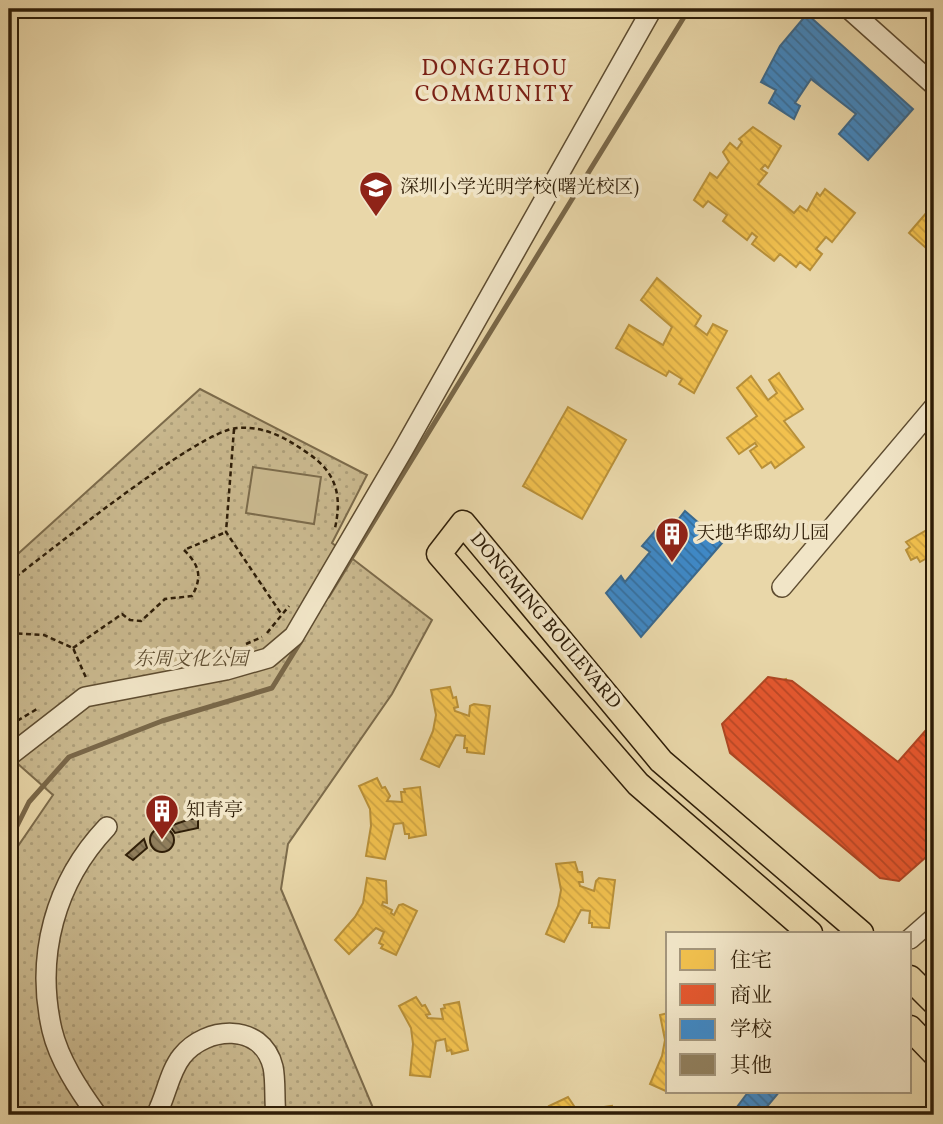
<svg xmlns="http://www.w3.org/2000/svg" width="943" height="1124" viewBox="0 0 943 1124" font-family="Vollkorn,'Noto Serif SC',serif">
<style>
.grass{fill:url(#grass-dots);stroke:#7c6b4b;stroke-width:2}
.pitch{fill:#c9b88e;stroke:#7c6b4b;stroke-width:2}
.homes{fill:url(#homes-back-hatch);stroke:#b89039;stroke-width:2}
.shops{fill:url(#shops-back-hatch);stroke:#ae4623;stroke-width:2}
.schools{fill:url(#schools-back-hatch);stroke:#3a688c;stroke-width:2}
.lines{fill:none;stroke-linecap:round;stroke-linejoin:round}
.stream{stroke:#796748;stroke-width:5}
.building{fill:url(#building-back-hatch);stroke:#2f1e08;stroke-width:2}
.minor-casing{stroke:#5e4c30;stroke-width:22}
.major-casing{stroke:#2f1e08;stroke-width:27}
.path{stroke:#2f1e08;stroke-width:2.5;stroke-dasharray:5 3.5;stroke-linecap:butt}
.minor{stroke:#f1e5c7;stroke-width:19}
.major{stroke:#e9d7a9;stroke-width:24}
.labels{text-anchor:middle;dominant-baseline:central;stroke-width:7;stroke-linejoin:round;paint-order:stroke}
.poi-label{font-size:19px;fill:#2f1e08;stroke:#f1e5c7;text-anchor:start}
.street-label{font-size:19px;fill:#2f1e08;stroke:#f1e5c7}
.park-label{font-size:19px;font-style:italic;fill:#5d4c30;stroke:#f1e5c7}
.quarter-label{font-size:23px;letter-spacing:2px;fill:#7a1f14;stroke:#f1e5c7}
</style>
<defs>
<pattern id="grass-dots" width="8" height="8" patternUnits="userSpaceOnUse" patternTransform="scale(1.75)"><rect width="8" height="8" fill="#c9b88e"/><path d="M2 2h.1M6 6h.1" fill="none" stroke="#ad9e79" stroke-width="1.8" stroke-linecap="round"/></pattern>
<pattern id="homes-back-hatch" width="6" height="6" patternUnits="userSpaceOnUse" patternTransform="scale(1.75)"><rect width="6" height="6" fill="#f2c14e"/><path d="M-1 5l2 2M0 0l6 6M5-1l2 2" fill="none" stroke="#d0a543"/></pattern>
<pattern id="shops-back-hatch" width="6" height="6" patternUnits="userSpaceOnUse" patternTransform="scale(1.75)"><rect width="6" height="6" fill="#e4572e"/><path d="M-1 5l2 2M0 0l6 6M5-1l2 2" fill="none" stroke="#b94725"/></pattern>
<pattern id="schools-back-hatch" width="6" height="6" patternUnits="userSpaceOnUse" patternTransform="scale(1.75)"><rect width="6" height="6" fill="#3f88c5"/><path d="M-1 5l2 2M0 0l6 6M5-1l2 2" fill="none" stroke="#356f9e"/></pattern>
<pattern id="building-back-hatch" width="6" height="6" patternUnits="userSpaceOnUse" patternTransform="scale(1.75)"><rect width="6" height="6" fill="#907e5c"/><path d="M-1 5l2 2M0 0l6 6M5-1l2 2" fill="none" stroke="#76674a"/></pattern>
</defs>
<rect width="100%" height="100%" fill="#e9d7a9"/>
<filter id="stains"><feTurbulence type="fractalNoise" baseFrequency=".00286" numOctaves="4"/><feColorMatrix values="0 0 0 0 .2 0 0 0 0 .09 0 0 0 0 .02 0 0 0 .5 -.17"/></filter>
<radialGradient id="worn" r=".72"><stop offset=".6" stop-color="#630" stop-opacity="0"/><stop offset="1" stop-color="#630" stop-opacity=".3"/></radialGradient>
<path class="grass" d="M200 389 367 475 332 543 432 620 392 694 288 844 281 889 376 1115H9V872L14 852 53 795 9 756V562Z"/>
<path class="pitch" d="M253 467 321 477 314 524 246 513Z"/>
<g class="homes">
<path d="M753 127 781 146 768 168 765 165 761 169 767 173 758 184 794 213 800 206 807 211 817 193 820 196 825 189 855 213 832 242 826 237 816 249 822 254 810 270 800 262 796 267 780 254 774 261 752 244 757 237 752 233 747 240 723 221 727 215 708 201 703 207 694 200 710 173 717 178 729 162 723 152 730 143 737 149 742 142 739 139Z"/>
<path d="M934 204V255L909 233Z"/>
<path d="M657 278 701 316 695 326 707 335 713 324 727 331 694 393 679 384 682 379 669 371 666 376 616 348 629 325 663 345 672 327 641 300Z"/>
<path d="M779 373 803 409 784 421 804 447 775 468 771 462 762 468 750 451 757 446 755 443 739 454 727 438 757 416 737 388 751 376 768 400 777 393 769 380Z"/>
<path d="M568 407 626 440 582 519 523 486Z"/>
<path d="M934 516V554L920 562 917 557 911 560 906 550 910 547 906 542 930 528Z"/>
<path d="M786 679 795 712 818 705 830 749 806 753 804 745 797 747 796 740 780 746 793 755 779 771 743 744 753 731 756 734 758 730 768 737V743L777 741 764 696 771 694 768 685Z"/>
<path d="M450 687 453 698 456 697 458 707 454 708 455 711 469 716 470 706 474 704 490 706 484 754 467 752V748H464L465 736 456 735 439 767 421 759 433 731 436 715 431 690Z"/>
<path d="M377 778 382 788 385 787 390 796 387 801 402 802 401 792H405L404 789 420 787 426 835 409 838V834H405L403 823 394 824 385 859 366 856 371 826 370 809 359 786Z"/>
<path d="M925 786 934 796V803L921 815 934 829V843L911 865 901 854 904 852 900 848 905 842 902 839 892 848 881 837 874 844 850 820 872 800 890 819Z"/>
<path d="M575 862 578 872H582L583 882H579L580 886 594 891 596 881 599 878 615 880 609 928 592 927V923H589L590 911 581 910 564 942 546 934 558 906 561 890 556 864Z"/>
<path d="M367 878 386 881 387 903 383 902 382 905 392 910 391 913 394 915 399 905 403 904 417 911 396 955 381 948 383 945 379 943 384 932 376 928 349 954 335 940 355 917 363 903Z"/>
<path d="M416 997 422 1006 425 1005 430 1014 426 1015 428 1018 443 1019 441 1009 445 1008 444 1005 459 1002 468 1050 452 1054 451 1050 447 1051 445 1039 436 1041 430 1077 410 1075 413 1044 411 1028 399 1006Z"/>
<path d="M668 1013 669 1091 668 1092 650 1084 662 1056 665 1040 660 1015Z"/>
<path d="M568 1097 580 1115H553L549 1106Z"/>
<path d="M612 1106 613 1115H593L592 1110 597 1108Z"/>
</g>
<path class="shops" d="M768 677 792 681 898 762 934 721V850L899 881 880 878 730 753 722 724Z"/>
<g class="schools">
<path d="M807 14 913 109 868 160 839 134 856 114 811 79 795 103 800 106 794 119 769 103 776 90 761 82 780 46Z"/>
<path d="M685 511 722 543 641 637 606 593 621 576 625 582 650 552 642 546 655 531 663 539Z"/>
<path d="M749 1091H780L760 1115H731Z"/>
</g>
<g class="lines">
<g class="stream">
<path d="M328 596 689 9"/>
<path d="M9 842 29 802 69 757 162 721 272 688 301 641"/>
</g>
</g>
<g class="building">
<path d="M190 819H198V828L175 833 170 826Z"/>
<circle cx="162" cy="840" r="12"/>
<path d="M144 839 147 848 133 860 126 855Z"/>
</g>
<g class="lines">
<g class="minor-casing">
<g id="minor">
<path d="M849 9 934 85"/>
<path d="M782 587 934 407"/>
<path d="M9 756 85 697 226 670 268 658 294 636 403 450 652 9"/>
<path d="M910 939 934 918"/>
<path d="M97 1115C79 1090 59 1060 52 1030 35 956 55 882 107 827"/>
<path d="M156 1115C166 1097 169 1072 182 1056 206 1026 262 1022 273 1067 276 1081 274 1100 276 1115"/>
</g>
</g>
<g class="major-casing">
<g id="major">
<path d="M810 933 638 784 439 554 463 523 661 761 861 933"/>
<path d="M910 978 934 1002"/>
<path d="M910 1028 934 1053"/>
</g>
</g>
<g class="path">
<path d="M234 429 226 532 282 615"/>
<path d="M9 582C48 553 197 431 237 428 266 426 286 438 309 454 337 473 342 497 335 528"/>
<path d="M9 633 44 635 73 648 87 680"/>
<path d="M267 633 289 606"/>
<path d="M246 644 262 637"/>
<path d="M73 648 122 614 130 620 141 621 165 599 192 596C203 576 199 565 184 550L226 532"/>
<path d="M205 654 233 648"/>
<path d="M9 721H17L37 709"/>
</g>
<use href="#minor" class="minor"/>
<use href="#major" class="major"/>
</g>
<defs>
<g id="school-pin" transform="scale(1.75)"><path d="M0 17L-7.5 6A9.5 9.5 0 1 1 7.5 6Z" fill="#8f2418" stroke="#f1e5c7"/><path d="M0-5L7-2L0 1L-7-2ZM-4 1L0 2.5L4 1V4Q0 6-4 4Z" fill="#fff"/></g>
<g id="building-pin" transform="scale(1.75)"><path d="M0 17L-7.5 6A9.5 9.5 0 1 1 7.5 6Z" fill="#8f2418" stroke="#f1e5c7"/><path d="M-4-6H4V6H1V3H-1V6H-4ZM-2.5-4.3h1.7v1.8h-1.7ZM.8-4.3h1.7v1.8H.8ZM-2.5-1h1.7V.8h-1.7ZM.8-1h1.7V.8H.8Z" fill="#fff"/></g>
</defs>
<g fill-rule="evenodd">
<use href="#school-pin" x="376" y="188"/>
<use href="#building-pin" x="672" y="534"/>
<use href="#building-pin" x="162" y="811"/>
</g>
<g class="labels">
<g class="poi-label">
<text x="400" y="188">深圳小学光明学校(曙光校区)</text>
<text x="696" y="534">天地华邸幼儿园</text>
<text x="186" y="811">知青亭</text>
</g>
<g class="street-label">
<text transform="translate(545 621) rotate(50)">DONGMING BOULEVARD</text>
</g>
<g class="park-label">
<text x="191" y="660">东周文化公园</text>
</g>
<g class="quarter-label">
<text x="495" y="69">DONGZHOU<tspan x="495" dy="26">COMMUNITY</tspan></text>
</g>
</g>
<rect width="943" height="1124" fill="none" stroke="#e9d7a9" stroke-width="35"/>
<rect x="10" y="10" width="922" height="1103" fill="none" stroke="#2f1e08" stroke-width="3.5"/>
<rect x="18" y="18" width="908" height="1089" fill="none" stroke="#2f1e08" stroke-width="2"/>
<rect x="666" y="932" width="245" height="161" fill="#f1e5c7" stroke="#a3957b" stroke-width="2"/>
<rect x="680" y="949" width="35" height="21" fill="#f2c14e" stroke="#a3957b" stroke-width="2"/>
<text x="730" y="967" font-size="21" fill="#2f1e08">住宅</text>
<rect x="680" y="984" width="35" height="21" fill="#e4572e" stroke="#a3957b" stroke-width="2"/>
<text x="730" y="1002" font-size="21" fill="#2f1e08">商业</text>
<rect x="680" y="1019" width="35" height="21" fill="#3f88c5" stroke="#a3957b" stroke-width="2"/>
<text x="730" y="1036" font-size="21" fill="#2f1e08">学校</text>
<rect x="680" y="1054" width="35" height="21" fill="#907e5c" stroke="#a3957b" stroke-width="2"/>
<text x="730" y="1072" font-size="21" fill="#2f1e08">其他</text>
<rect width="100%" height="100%" filter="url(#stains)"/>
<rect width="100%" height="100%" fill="url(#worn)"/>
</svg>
